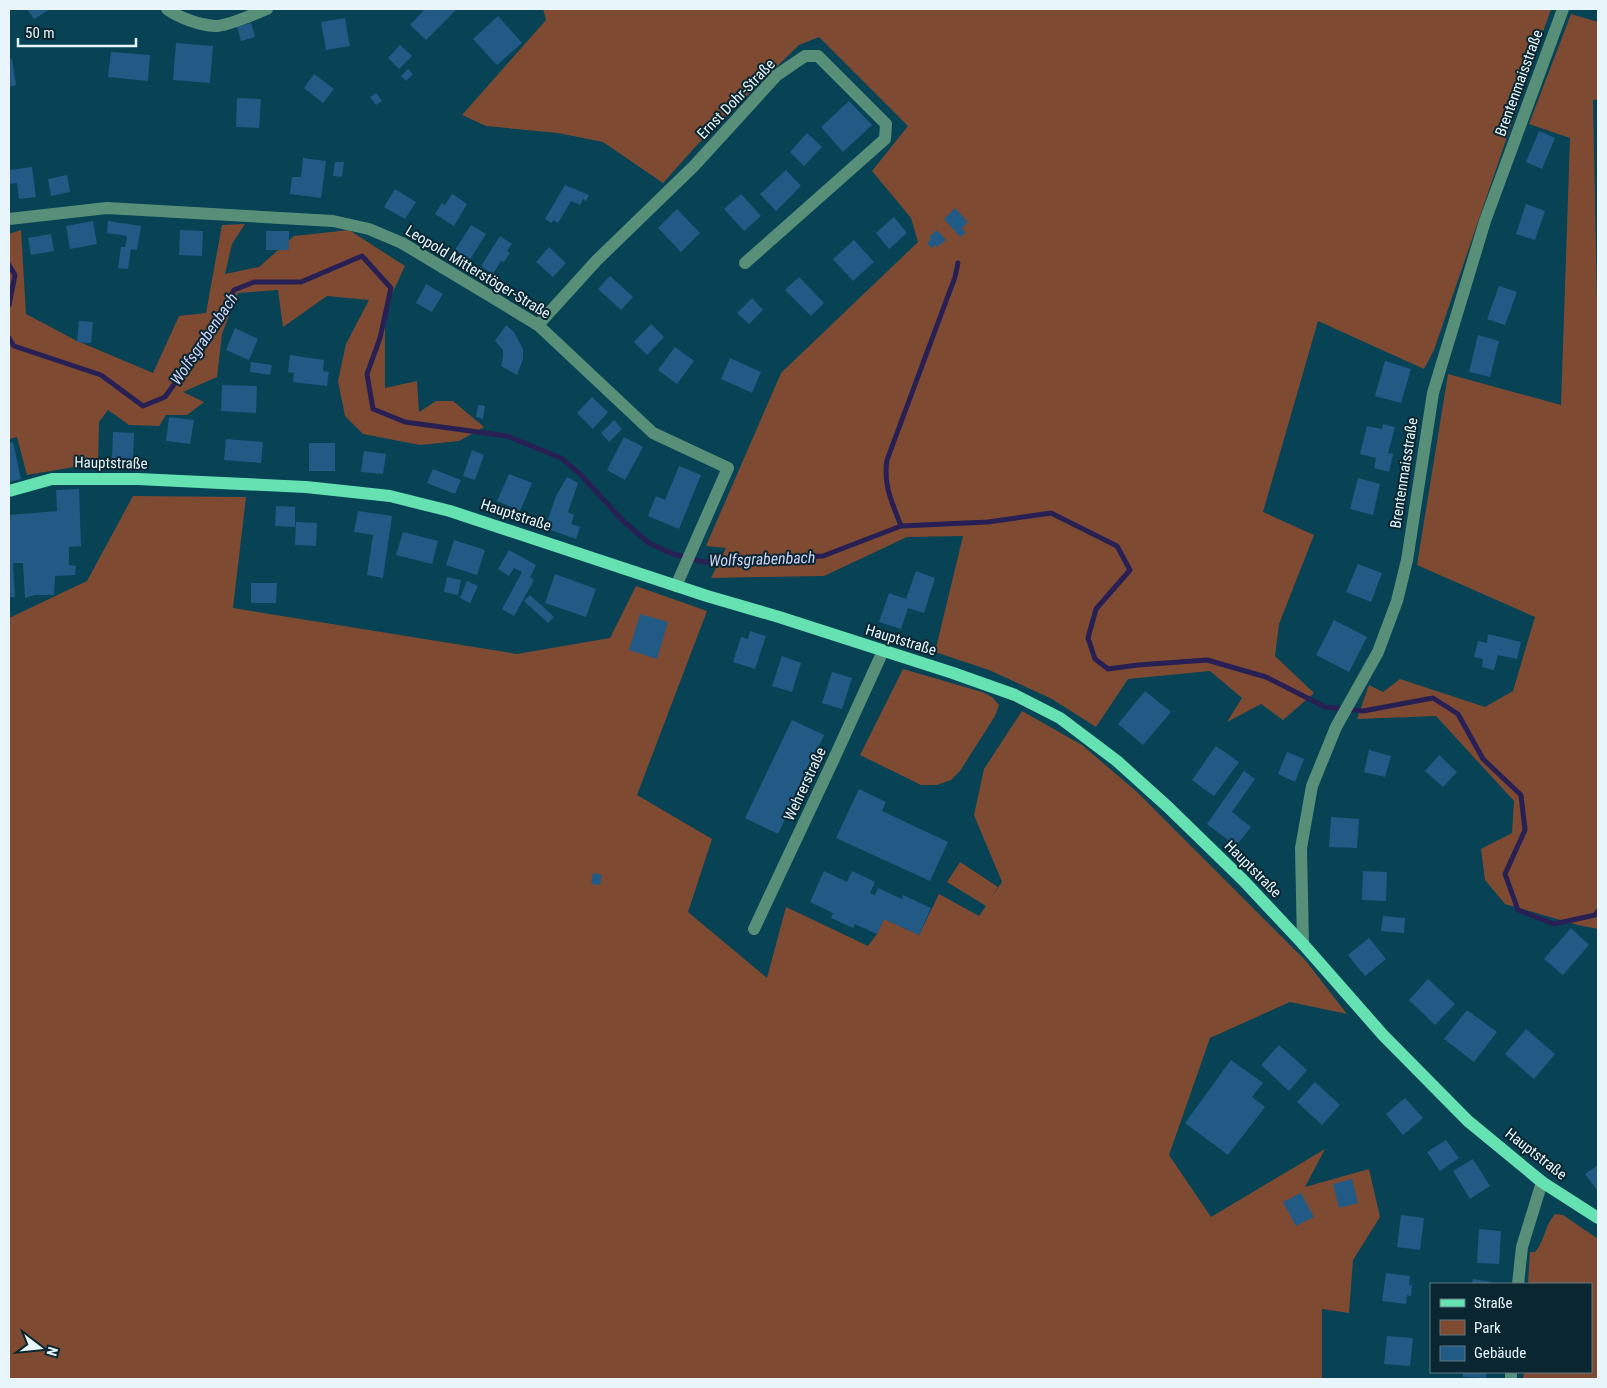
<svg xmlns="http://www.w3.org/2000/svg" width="1607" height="1388" viewBox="0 0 1607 1388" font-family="'Roboto Condensed',sans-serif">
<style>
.green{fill:#7e4b32}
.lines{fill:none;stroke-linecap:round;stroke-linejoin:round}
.stream{stroke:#282055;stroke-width:5}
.building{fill:#225a86}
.minor{stroke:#578f78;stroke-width:12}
.major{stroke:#65e1b2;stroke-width:12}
.labels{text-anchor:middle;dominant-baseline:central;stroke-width:4;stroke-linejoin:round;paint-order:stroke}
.street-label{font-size:15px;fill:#e8f6fb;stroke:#092631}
.water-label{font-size:16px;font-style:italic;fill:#d2d2f6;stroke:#092631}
</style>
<rect width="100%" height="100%" fill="#074255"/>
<g class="green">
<path d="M543 9H1551L1434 350 1424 369 1318 321 1263 512 1314 535 1279 624 1275 656 1314 693 1283 720 1261 704 1227 722 1242 698 1210 671 1128 679 1096 727 1052 699 989 670 935 652 963 536 907 537 824 576 711 578 726 548 706 546 781 373 918 242 911 218 872 171 908 126 819 37 799 45 697 145 663 183 603 142 558 133 486 126 462 115 546 20Z"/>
<path d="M1571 14 1598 22V99L1593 100 1597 304 1598 305V929L1578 925 1505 904 1485 880 1481 849 1512 833 1514 801 1436 716 1357 719 1369 685 1383 692 1400 679 1485 707 1513 691 1535 617 1417 565 1448 374 1561 405 1570 138 1529 124Z"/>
<path d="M245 224 232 244 225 274 259 267 294 236 349 230 405 266 385 309V388L417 381 419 412 436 401H453L484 427 459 441 420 445 363 434 345 416 338 381 346 344 369 300 327 296 283 327 278 290 238 293 222 334 217 377 183 392 204 402 187 415H166L159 426 129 425 108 410 99 422 98 463 27 475 17 437 9 439V234L21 230 26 314 75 340 153 373 179 316 206 313 222 225Z"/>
<path d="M133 496 246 497 233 608 517 654 610 638 636 586 707 611 637 795 712 839 688 912 767 978 786 907 868 946 877 934 884 919 919 935 939 894 979 916 986 906 947 882 960 862 998 887 989 901 1002 882 974 815 984 769 1022 711 1082 745 1136 791 1306 961 1347 1014 1290 1002 1210 1038 1169 1155 1211 1217 1325 1149 1305 1187 1369 1169 1380 1217 1353 1260 1349 1313 1322 1309V1379H9V618L87 581Z"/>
<path d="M903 669 982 692 992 697 999 705 995 716 960 771 951 780 937 785H921L860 755Z"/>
<path d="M1555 1214 1563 1215 1598 1239V1379H1523L1524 1372H1591V1284H1528L1530 1252H1535C1545 1241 1544 1226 1555 1214Z"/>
</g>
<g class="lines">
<g class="stream">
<path d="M9 265 15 275 9 305"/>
<path d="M9 338 14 346 101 375 143 406 165 397 216 326 234 290 254 282H301L362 256 391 288 380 338 367 374 373 409 405 422 507 436 561 458 580 474 623 521 649 543 673 554 704 562 823 556 901 526 988 522 1051 513 1117 546 1130 570 1096 609 1088 638 1095 659 1108 669 1138 665 1207 660 1266 677 1325 707 1363 711 1433 698 1458 714 1483 759 1521 795 1525 830 1505 874 1518 910 1554 924 1595 915 1598 911"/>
<path d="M901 526C892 502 883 485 887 460L955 277 958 263"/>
</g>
</g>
<g class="building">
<path d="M27 9H50L34 19Z"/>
<path d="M425 9H457L426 40 410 25Z"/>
<path d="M498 16 522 43 497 65 473 39Z"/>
<path d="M345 18 350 46 326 50 321 22Z"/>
<path d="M251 23 255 37 241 41 237 27Z"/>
<path d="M176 43 213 46 210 83 173 80Z"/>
<path d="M400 45 412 56 399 69 388 58Z"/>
<path d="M111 52 150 55 148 81 108 77Z"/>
<path d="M12 59 16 85 9 87V60Z"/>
<path d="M408 69 413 74 406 81 401 76Z"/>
<path d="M314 74 334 89 323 103 304 88Z"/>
<path d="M376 93 382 101 376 105 370 97Z"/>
<path d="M237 98 261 99 259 128 236 127Z"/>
<path d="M849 101 872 125 843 152 821 127Z"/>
<path d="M1539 131 1555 138 1542 169 1526 162Z"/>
<path d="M807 133 822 147 804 166 790 152Z"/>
<path d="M303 158 326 161 321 198 290 194 292 177H301Z"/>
<path d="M335 162H344L342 177 333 176Z"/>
<path d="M32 167 36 197 19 199 17 183 9 184V170Z"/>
<path d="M786 170 801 186 776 211 760 194Z"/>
<path d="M67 175 70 192 51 196 48 179Z"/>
<path d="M565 185 589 195 586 201 583 199 580 205 571 201 558 223 553 220 552 223 545 219Z"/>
<path d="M395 189 416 202 405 219 384 207Z"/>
<path d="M452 194 467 204 454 226 435 214 442 203 445 205Z"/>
<path d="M741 194 761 216 744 231 724 209Z"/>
<path d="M1526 204 1545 211 1535 240 1516 234Z"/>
<path d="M955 208 968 222 962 228 966 233 960 237 944 219Z"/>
<path d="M677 209 700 233 681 252 658 228Z"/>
<path d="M894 217 907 233 889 249 876 233Z"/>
<path d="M93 221 97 244 70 249 66 226Z"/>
<path d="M108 221 141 226 137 250 131 249 128 269 118 268 121 247H125L127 236 107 233Z"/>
<path d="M471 225 486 234 470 259 455 250Z"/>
<path d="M180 230 203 231 202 256 179 255Z"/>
<path d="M937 230 946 240 937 247 935 245 932 248 927 243 931 239 929 237Z"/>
<rect x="266" y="231" width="23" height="19"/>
<path d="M51 234 54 251 31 255 28 238Z"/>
<path d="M500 236 512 244 507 251 510 253 504 262 501 261 493 274 481 266Z"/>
<path d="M854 240 874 262 853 281 833 259Z"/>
<path d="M549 247 566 263 553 277 536 262Z"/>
<path d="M610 276 633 297 621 310 598 289Z"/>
<path d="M799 277 824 303 811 316 785 290Z"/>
<path d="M426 284 443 294 432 312 416 303Z"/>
<path d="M1499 286 1517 292 1505 325 1487 319Z"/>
<path d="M752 298 763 310 749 324 737 313Z"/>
<path d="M79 321 93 322 91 343 77 342Z"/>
<path d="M651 324 664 337 647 355 634 342Z"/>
<path d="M506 325 514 332 523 349V359L517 375 501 366 503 357V350L495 341Z"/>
<path d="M235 328 258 339 249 360 226 350Z"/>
<path d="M1478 335 1499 341 1490 377 1469 372Z"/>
<path d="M675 347 694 361 677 384 658 370Z"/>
<path d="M290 355 324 360 323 371 329 372 327 386 293 382 294 373 288 372Z"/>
<path d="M730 358 761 372 752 393 721 379Z"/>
<path d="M1385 361 1411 369 1401 403 1375 396Z"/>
<path d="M251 362 272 365 270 375 250 372Z"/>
<path d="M222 385 257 386 256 413 221 411Z"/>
<path d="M592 397 608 412 593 429 577 413Z"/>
<path d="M478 405 485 406 483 419 476 417Z"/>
<path d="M169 417 194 420 190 444 166 441Z"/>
<path d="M614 420 622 429 609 442 601 433Z"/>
<path d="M1383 424 1395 427 1388 453 1393 454 1389 472 1374 468 1376 458 1360 454 1367 426 1382 429Z"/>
<path d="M113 432 134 433 133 459 112 458Z"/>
<path d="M624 437 643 447 625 480 607 470Z"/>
<path d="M226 439 263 442 261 463 224 460Z"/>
<path d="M13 442 21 479 9 482V443Z"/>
<rect x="309" y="443" width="26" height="28"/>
<path d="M472 450 484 455 475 480 463 476Z"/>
<path d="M364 451 386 454 383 474 361 472Z"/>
<path d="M679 466 701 475 679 529 648 516 656 496 665 500Z"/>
<path d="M433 469 461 480 455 494 427 483Z"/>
<path d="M509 474 532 483 520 511 497 501Z"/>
<path d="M567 477 578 483 568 512 574 515 571 524 580 527 576 539 545 528 556 496Z"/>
<path d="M1358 478 1380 484 1373 515 1350 509Z"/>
<path d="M79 489 81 546 69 547V565L76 566 75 575 55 576 54 595H35L25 598 23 563H13L15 597H9V515L57 511 56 490Z"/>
<path d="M276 506 295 507V527L275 526Z"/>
<path d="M358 511 392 516 383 578 367 575 373 535 354 532Z"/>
<path d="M296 522 317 523 316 546 295 545Z"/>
<path d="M403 532 438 541 432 564 396 555Z"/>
<path d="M454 540 485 550 477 575 446 565Z"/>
<path d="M509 550 536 565 530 577 534 580 514 616 502 609 522 572 514 568 509 576 498 569Z"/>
<path d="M1358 564 1382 573 1371 602 1346 592Z"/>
<path d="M916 571 935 578 924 613 908 608 901 629 879 622 889 593 906 599Z"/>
<path d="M555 574 596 589 586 617 545 603Z"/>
<path d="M447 577 461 580 458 595 444 592Z"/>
<path d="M467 581 478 586 470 603 460 598Z"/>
<path d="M251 583H277L276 603H251Z"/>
<path d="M530 595 554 617 548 623 524 601Z"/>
<path d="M640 614 668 622 657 659 629 650Z"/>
<path d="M1334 620 1367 637 1349 672 1316 655Z"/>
<path d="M750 631 766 636 755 669 733 662 741 637 748 639Z"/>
<path d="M1488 634 1521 642 1517 659 1498 655 1494 670 1482 667 1483 659 1474 657 1478 641 1487 643Z"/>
<path d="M782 656 801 663 792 692 772 686Z"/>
<path d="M832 672 852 678 842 709 822 703Z"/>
<path d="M1145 691 1171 712 1143 745 1118 724Z"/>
<path d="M792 720 824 735 778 834 745 818Z"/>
<path d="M1216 746 1239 762 1214 796 1192 780Z"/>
<path d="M1369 750 1391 756 1385 777 1364 772Z"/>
<path d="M1287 752 1304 759 1295 782 1278 774Z"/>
<path d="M1439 755 1457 772 1443 787 1425 771Z"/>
<path d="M1244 771 1255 779 1232 812 1251 827 1236 846 1207 824Z"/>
<path d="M859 789 886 802 882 811 948 842 930 881 836 838Z"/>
<path d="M1331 817 1359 819 1357 848 1329 847Z"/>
<path d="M824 871 847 882 852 871 875 882 870 893 875 895 878 888 902 899 903 895 931 908 919 935 884 919 877 934 855 924 853 928 831 918 833 913 810 902Z"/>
<path d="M1363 871 1387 872 1386 901 1362 900Z"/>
<path d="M593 873 602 875 600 885 591 884Z"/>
<path d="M1383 916 1405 918 1404 933 1381 931Z"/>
<path d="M1571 928 1589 945 1563 975 1544 959Z"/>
<path d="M1369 938 1386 959 1365 976 1348 955Z"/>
<path d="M1428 979 1455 1004 1435 1025 1409 1000Z"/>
<path d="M1467 1010 1497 1032 1474 1062 1444 1039Z"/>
<path d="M1526 1029 1555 1054 1534 1079 1505 1054Z"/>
<path d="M1279 1045 1307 1070 1289 1091 1261 1065Z"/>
<path d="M1231 1060 1263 1083 1252 1097 1265 1107 1228 1155 1185 1123Z"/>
<path d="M1315 1082 1340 1105 1322 1125 1297 1102Z"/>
<path d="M1405 1098 1423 1118 1403 1135 1386 1114Z"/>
<path d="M1446 1140 1459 1158 1440 1171 1427 1152Z"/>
<path d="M1473 1159 1490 1186 1470 1199 1453 1171Z"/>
<path d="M1598 1165V1191L1585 1174Z"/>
<path d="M1352 1179 1358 1203 1339 1208 1333 1184Z"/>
<path d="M1301 1193 1314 1217 1296 1226 1283 1202Z"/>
<path d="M1401 1215 1424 1218 1420 1250 1397 1247Z"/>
<path d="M1479 1229 1501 1231 1499 1264 1477 1263Z"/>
<path d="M1386 1273 1410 1276 1409 1285H1412L1411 1296 1407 1295 1406 1304 1382 1301Z"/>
<path d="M1473 1279 1491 1282V1284H1472Z"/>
<path d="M1387 1336 1413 1338 1410 1366 1384 1364Z"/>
<path d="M1463 1372H1486V1378L1463 1377Z"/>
</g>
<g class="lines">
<g class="minor">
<path d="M167 9C180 18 199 25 215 26 228 26 254 14 267 9"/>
<path d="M9 219 107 208 333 221 369 229 402 243 538 325 653 433 728 468 676 586"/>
<path d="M538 325 597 260 694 166 777 75 805 56H818L886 124 885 139 745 263"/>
<path d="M754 929 832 763 883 651"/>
<path d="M1303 944 1301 848 1312 786 1336 727 1378 652 1397 601 1407 560 1433 393 1485 221 1563 9"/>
<path d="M1518 1284 1522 1247 1542 1182"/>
<path d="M1511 1379V1372"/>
</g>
<path class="major" d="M9 491 52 479H138L306 487 390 496 450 511 707 596 779 617 953 673 1015 695 1060 718 1117 761 1168 807 1243 880 1303 944 1383 1035 1468 1121 1542 1182 1598 1218"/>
</g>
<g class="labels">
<g class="street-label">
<text transform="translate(1519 83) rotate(-70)">Brentenmaisstraße</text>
<text transform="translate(736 99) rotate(-46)">Ernst Dohr-Straße</text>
<text transform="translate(478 272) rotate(31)">Leopold Mitterstöger-Straße</text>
<text transform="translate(111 463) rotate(1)">Hauptstraße</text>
<text transform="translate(1404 473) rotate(-81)">Brentenmaisstraße</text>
<text transform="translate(516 515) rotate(18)">Hauptstraße</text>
<text transform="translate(901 640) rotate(17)">Hauptstraße</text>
<text transform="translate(805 784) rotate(-65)">Wehrerstraße</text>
<text transform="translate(1253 869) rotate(45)">Hauptstraße</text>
<text transform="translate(1536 1154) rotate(38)">Hauptstraße</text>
</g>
<g class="water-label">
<text transform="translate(204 339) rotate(-56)">Wolfsgrabenbach</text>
<text transform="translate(762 559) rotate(-2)">Wolfsgrabenbach</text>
</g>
</g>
<rect width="1607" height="1388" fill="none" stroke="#e8f6fb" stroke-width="20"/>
<rect x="1430" y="1283" width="162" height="90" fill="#092631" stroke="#627982"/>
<rect x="1440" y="1299" width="25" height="8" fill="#65e1b2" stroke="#627982"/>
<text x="1474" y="1308" font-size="15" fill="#e8f6fb">Straße</text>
<rect x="1440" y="1320" width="25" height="15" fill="#7e4b32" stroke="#627982"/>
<text x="1474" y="1333" font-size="15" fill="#e8f6fb">Park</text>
<rect x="1440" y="1346" width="25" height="15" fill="#225a86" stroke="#627982"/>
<text x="1474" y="1358" font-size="15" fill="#e8f6fb">Gebäude</text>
<g transform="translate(40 1348) rotate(106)" stroke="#092631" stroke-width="4" paint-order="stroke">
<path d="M0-4L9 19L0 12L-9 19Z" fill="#e8f6fb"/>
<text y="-8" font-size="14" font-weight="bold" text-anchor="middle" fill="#e8f6fb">N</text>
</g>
<path d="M18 38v8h118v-8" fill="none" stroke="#e8f6fb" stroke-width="2.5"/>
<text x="25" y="38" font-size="15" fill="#e8f6fb" stroke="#092631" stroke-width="4" paint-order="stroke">50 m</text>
</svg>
